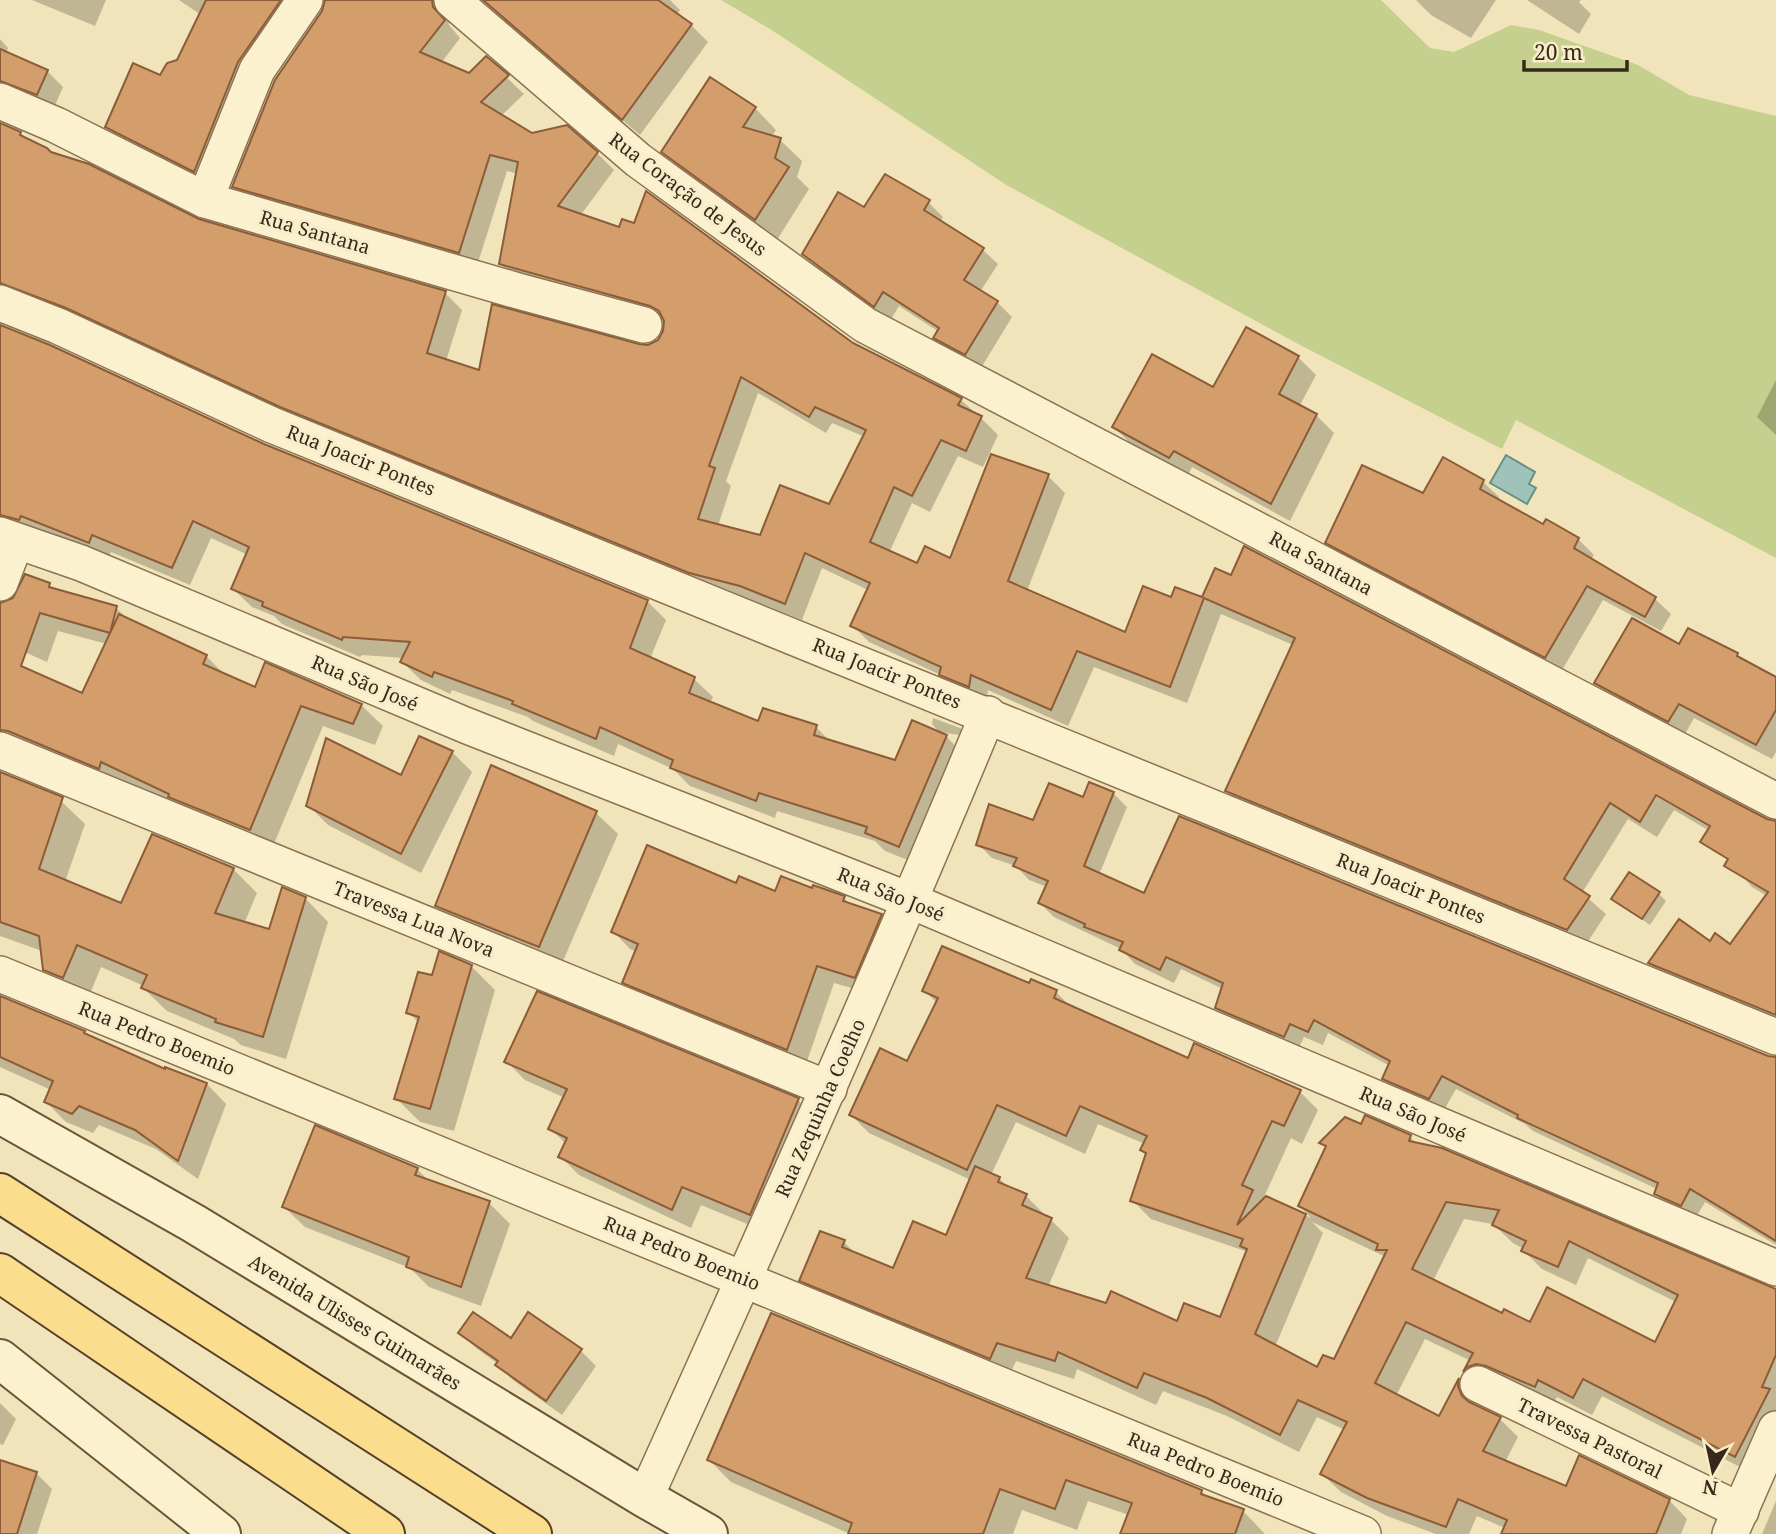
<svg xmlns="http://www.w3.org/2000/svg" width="1776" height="1534" viewBox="0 0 1776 1534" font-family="'Noto Serif',serif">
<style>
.green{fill:#c5d08e}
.water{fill:#9fc2b9;stroke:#668f87;stroke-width:2}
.shadow{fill:#0003;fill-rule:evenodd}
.building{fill:#d39d6c;stroke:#8b5c37;stroke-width:2;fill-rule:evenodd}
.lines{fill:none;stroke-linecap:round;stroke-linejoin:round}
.street-casing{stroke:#8a7353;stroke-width:38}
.secondary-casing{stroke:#6b5437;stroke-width:42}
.primary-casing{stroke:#564028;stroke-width:42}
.street{stroke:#fcf1ce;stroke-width:35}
.secondary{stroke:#fcf1ce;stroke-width:38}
.primary{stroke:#fadd8d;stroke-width:38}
.labels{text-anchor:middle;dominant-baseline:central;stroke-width:6;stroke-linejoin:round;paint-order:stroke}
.street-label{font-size:19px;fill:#37291a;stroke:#f8edca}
</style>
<rect width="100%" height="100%" fill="#f1e4ba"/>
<path class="green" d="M721 0H1381L1430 48 1454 52 1511 25 1539 30 1638 65 1689 95 1776 116V558L1516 420 1502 449 1300 345 1008 186 770 29Z"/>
<path class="water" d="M1506 455 1535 472 1529 484 1536 488 1527 504 1490 483Z"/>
<g class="shadow">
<path d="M32 0H106L95 26Z"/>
<path d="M179 0H269L278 4 293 20 210 186 123 143 107 127 178 62 201 15Z"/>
<path d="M329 0H459L448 15 449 25 460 38 441 63 469 75 487 59 524 94 501 116 531 135 597 153 614 170 580 216 852 344 961 400 981 418 998 435 983 467 958 456 930 512 912 503 889 553 918 565 951 561 1048 476 1065 493 1027 591 1126 635 1172 599H1203L1216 570 1725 799 1728 842 1674 810 1657 837 1628 819 1582 893 1606 914 1585 946 1244 808 1227 791 1293 645 1221 614 1187 703 1094 667 1068 726 988 690 986 703 958 691 943 676 869 642 852 625 868 590 822 568 802 620 758 603 708 590 299 423 0 289V125L20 133 27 140 51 154 197 220 445 293 462 310 446 361 481 372 649 346 659 341 665 330V321L518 281 501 264 518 174 507 171 476 269 251 203 234 186ZM758 393 826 433 832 423 865 437 830 506 761 538 718 526 731 486 726 481Z"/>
<path d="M481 0H670L680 10 677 15 691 25 708 42 640 135Z"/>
<path d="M1416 0H1496L1471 38 1431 15Z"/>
<path d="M1527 0H1581L1579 2 1591 14 1579 34Z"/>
<path d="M0 39 8 48 6 54 47 71 63 87 53 110 0 90Z"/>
<path d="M755 108 776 130 771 137 780 140 802 161 797 177 809 189 777 240 684 173 663 151Z"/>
<path d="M928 202 943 217 940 222 983 250 998 264 980 292 997 302 1012 317 981 368 950 352 935 337 939 332 899 306 890 321 819 269 804 254 865 209Z"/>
<path d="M0 327 264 445 647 601 666 620 650 659 694 679 713 697 710 703 759 724 816 727 831 742 896 762 946 736 964 755 918 864 885 851 875 841 777 811 775 818 690 786 673 769 618 744 614 756 533 721 528 717 452 690 450 694 421 680 402 662 404 658 362 655 360 657 282 624 274 616 252 607 233 589 248 555 211 538 190 585 111 552 109 557 0 545Z"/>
<path d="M1298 357 1316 375 1299 407 1316 415 1334 433 1290 521 1192 467 1188 475 1132 445 1114 427Z"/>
<path d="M1776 380V435L1757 417Z"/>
<path d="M1444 459 1483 482 1499 497 1497 501 1544 527 1578 539 1594 555 1591 560 1655 599 1671 614 1661 631 1603 600 1561 672 1343 558 1327 542 1424 495Z"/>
<path d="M49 585 55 590 116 608 128 619 206 656 226 676 256 689 361 705 383 726 375 745 323 726 271 851 0 739V672L83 696 107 644 58 631 47 662 0 641V604Z"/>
<path d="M1680 647 1737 655 1744 662 1776 679V752L1772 759 1694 718 1684 736 1611 698 1596 683Z"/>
<path d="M933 718 960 728 967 736 939 732 932 724Z"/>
<path d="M452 752 472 772 421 873 328 825 308 805 402 778Z"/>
<path d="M492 767 596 813 618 834 560 968 458 927 437 905Z"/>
<path d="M0 780 61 801 85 824 65 882 122 905 233 869 257 893 244 924 270 932 305 898 328 922 286 1059 241 1045 234 1039 167 1011 143 988 144 986 101 967 87 1001 68 993 44 969 42 951 0 936Z"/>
<path d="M1113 793 1127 807 1099 875 1145 896 1776 1058V1245L1705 1202 1695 1219 1670 1208 1656 1194 1657 1189 1533 1131 1525 1124 1456 1089 1443 1112 1398 1093 1384 1079 1390 1066 1328 1033 1323 1045 1304 1037 1298 1050 1231 1022 1217 1008 1223 989 1181 969 1174 983 1135 964 1121 949 1054 917 1040 903 1047 887 1029 880 1016 866 992 858 978 844 1084 800Z"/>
<path d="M1776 823V1022L1664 977 1650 963 1710 943 1730 946 1767 896 1752 887 1739 873Z"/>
<path d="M737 885 776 893 813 890 844 898 851 906 881 915 899 933 872 994 834 983 805 1067 642 1000 624 982 637 952 630 949 613 931Z"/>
<path d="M1659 894 1666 901 1650 925 1613 899Z"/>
<path d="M471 966 495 990 454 1131 420 1122 396 1098 419 1023 408 1012 433 978Z"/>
<path d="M1032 981 1056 992 1073 1009 1189 1060 1300 1092 1318 1110 1302 1144 1291 1138 1264 1197 1311 1218 1300 1206 1327 1148 1321 1143 1362 1126 1410 1137 1418 1145 1776 1291V1429L1746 1470 1602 1396 1592 1415 1557 1397 1553 1404 1482 1389 1465 1371 1471 1361 1425 1339 1396 1396 1439 1418 1460 1381 1477 1398 1476 1406 1500 1419 1518 1437 1505 1462 1567 1488 1669 1500 1687 1519 1681 1534H1503L1505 1528 1477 1516 1469 1534H1436L1387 1516 1341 1492 1322 1474 1345 1430 1317 1417 1299 1452 1227 1416 1163 1391 1156 1405 1077 1369 1074 1379 1016 1361 1009 1376 820 1299 801 1280 844 1242 857 1255 893 1270 947 1237 971 1180 869 1133 851 1115 908 1063 937 1003 924 990 1030 986ZM1016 1122 1085 1154 1098 1124 1145 1144 1142 1150 1147 1155 1132 1200 1151 1219 1248 1252 1221 1320 1178 1323 1048 1287 1069 1238 1051 1220 1043 1216 1044 1214 1026 1196 1009 1188 999 1178 991 1175ZM1464 1219 1493 1224 1513 1243 1524 1249V1251L1542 1269 1576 1285 1588 1258 1676 1302 1656 1344 1531 1325 1503 1315 1433 1281ZM1312 1222 1386 1257 1335 1361 1318 1369 1275 1347 1323 1233Z"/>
<path d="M0 998 84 1032 88 1037 166 1071V1069L207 1084 226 1104 198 1179 156 1149 99 1125 93 1133 66 1122 46 1102 51 1090 0 1067Z"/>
<path d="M506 1061 798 1100 817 1119 769 1233 701 1205 691 1228 579 1175 560 1156 566 1144 550 1128 565 1098 525 1080Z"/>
<path d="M417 1169 430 1182 489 1203 510 1224 481 1306 429 1287 410 1268 305 1227 284 1207Z"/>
<path d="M772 1315 1201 1491 1209 1499 1243 1511 1265 1534H1122L1129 1515 1088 1501 1077 1530 1022 1510 1013 1534H850L731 1482 709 1460Z"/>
<path d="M460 1333 580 1350 596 1366 562 1415 513 1380 498 1364 476 1348Z"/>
<path d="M0 1403 16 1419 3 1445 0 1444Z"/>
<path d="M0 1462 36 1473 52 1489 37 1534H0Z"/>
<path d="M1776 1501V1534H1762Z"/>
</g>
<g class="building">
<path d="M206 0H281L238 62 194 172 105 127 133 63 160 75 167 63 177 60Z"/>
<path d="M325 0H432L433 7 445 20 420 52 469 73 486 56 509 75 481 102 532 133 567 125 598 152 558 206 619 227 622 219 634 223 646 191 853 343 962 398 958 405 982 416 966 451 941 440 912 496 894 487 870 542 917 563 925 546 950 558 991 454 1049 474 1008 581 1125 632 1143 586 1171 597 1175 587 1202 597 1215 568 1231 575 1244 546 1767 819 1776 821V1015L1648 963 1679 919 1710 941 1715 933 1730 944 1768 892 1724 866 1728 859 1700 842 1710 826 1656 795 1640 822 1610 803 1564 879 1590 896 1567 930 1225 791 1295 638 1204 598 1170 687 1077 651 1051 710 971 675 969 687 939 675 941 667 850 626 870 583 805 553 785 604 740 586 689 573 280 407 66 308 0 283V123L21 132 20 135 47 148 51 152 89 164 199 219 446 291 427 353 479 370 492 304 639 344 648 345 658 340 663 331 664 321 659 311 650 306 499 264 518 162 490 155 459 253 232 187 275 80 322 11ZM741 377 809 417 815 407 866 430 829 504 780 485 760 535 698 519 715 468 709 466Z"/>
<path d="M483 0H658L692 24 622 120Z"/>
<path d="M0 49 48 70 37 95 0 81Z"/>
<path d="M710 77 756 107 743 127 781 138 775 158 789 167 755 220 661 152Z"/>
<path d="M885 174 930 200 924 210 984 248 964 280 998 301 965 355 933 338 939 328 883 292 874 307 802 254 838 192 864 207Z"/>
<path d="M0 325 50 345 264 444 648 600 630 648 695 677 689 693 758 721 763 708 817 725 814 735 895 760 912 720 947 735 899 847 865 833 867 827 759 793 756 801 670 768 673 760 600 727 596 739 512 704 513 701 434 672 432 677 400 662 410 642 343 637 342 640 262 606 263 602 231 589 249 547 193 521 172 568 92 535 89 543 21 516 19 520 0 515Z"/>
<path d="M1246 327 1299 356 1279 394 1317 414 1271 504 1174 451 1169 458 1112 427 1152 354 1213 387Z"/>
<path d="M1443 457 1484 480 1480 489 1543 524 1546 519 1579 538 1574 548 1656 597 1645 617 1587 586 1545 658 1325 543 1362 465 1423 493Z"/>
<path d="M25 574 50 583 49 587 117 606 110 633 119 614 207 655 203 664 255 687 265 662 362 704 353 724 301 706 250 830 168 797 169 794 101 762 99 769 8 731 0 730V603L13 598ZM40 613 110 633 82 693 21 666Z"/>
<path d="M1632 618 1679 644 1688 628 1738 653 1737 656 1776 677V710L1756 745 1679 704 1668 722 1594 683Z"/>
<path d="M419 736 453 751 401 854 306 806 326 738 401 775Z"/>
<path d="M491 765 597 811 539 947 435 906Z"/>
<path d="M0 772 63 797 39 869 121 903 152 834 234 868 215 913 269 929 282 887 306 897 263 1037 215 1022 216 1019 141 988 147 975 77 945 63 978 43 970 39 936 0 922Z"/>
<path d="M1089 782 1114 792 1084 866 1144 893 1179 816 1768 1056 1776 1057V1241L1690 1189 1681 1206 1654 1194 1658 1183 1517 1118 1518 1115 1442 1076 1429 1099 1382 1079 1390 1061 1314 1020 1308 1032 1290 1024 1284 1037 1215 1008 1223 983 1166 957 1160 970 1119 950 1123 942 1084 927 1085 924 1038 903 1048 881 1013 866 1017 858 976 845 989 804 1033 820 1049 783 1083 797Z"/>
<path d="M647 845 736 883 739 876 775 891 781 876 812 888 813 885 833 892 845 896 843 901 882 914 855 978 817 966 787 1050 622 983 638 944 611 932Z"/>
<path d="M1629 872 1660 892 1642 919 1611 899Z"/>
<path d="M942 946 1029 983 1031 979 1057 990 1054 998 1188 1058 1194 1043 1301 1090 1284 1126 1272 1121 1242 1185 1253 1190 1237 1225 1266 1196 1306 1214 1255 1334 1317 1367 1323 1355 1334 1359 1387 1250H1376L1378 1244 1298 1206 1326 1146 1319 1143 1345 1117 1361 1124 1365 1115 1411 1135 1409 1141 1442 1148 1776 1289V1355L1762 1387 1770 1389 1735 1457 1583 1379 1573 1398 1538 1380 1535 1387 1486 1366 1476 1364 1467 1367 1463 1372 1473 1353 1406 1322 1375 1383 1439 1416 1459 1378 1458 1386 1462 1396 1469 1402 1501 1417 1483 1451 1566 1486 1579 1455 1670 1499 1656 1534H1501L1507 1520 1458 1499 1446 1527 1367 1498 1320 1474 1347 1422 1298 1400 1280 1435 1207 1398 1144 1373 1137 1388 1058 1352 1055 1361 997 1343 990 1359 799 1281 820 1231 845 1240 842 1247 893 1268 913 1221 946 1235 975 1166 1000 1177 998 1182 1027 1194 1022 1205 1052 1218 1026 1278 1106 1303 1111 1291 1177 1321 1184 1303 1220 1317 1247 1249 1240 1246 1243 1239 1130 1201 1146 1153 1140 1150 1147 1136 1080 1106 1066 1136 997 1105 967 1170 849 1115 880 1048 907 1061 938 998 922 991ZM1446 1202 1499 1210 1492 1225 1526 1241 1521 1251 1558 1267 1569 1241 1678 1295 1655 1342 1547 1287 1530 1322 1504 1309 1502 1313 1412 1269Z"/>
<path d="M439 951 472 965 430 1109 394 1099 419 1017 406 1013 418 972 432 975Z"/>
<path d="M537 991 799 1098 750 1215 682 1187 672 1210 558 1157 567 1138 548 1129 567 1089 504 1062Z"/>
<path d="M0 996 85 1031 84 1033 165 1069V1067L207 1083 178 1161 135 1130 79 1106 72 1114 44 1102 53 1081 0 1057Z"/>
<path d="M315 1125 418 1168 415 1175 490 1201 461 1287 406 1267 409 1257 282 1207Z"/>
<path d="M473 1312 511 1338 528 1312 582 1349 546 1401 495 1365 498 1361 458 1333Z"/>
<path d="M771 1313 1202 1490 1201 1494 1244 1509 1235 1534H1120L1132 1503 1066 1480 1055 1509 1000 1489 983 1534H848L852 1523 707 1460Z"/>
<path d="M0 1460 37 1472 17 1534H0Z"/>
</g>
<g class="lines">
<g class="street-casing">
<g id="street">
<path d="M452 0 638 160 865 325 1776 801"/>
<path d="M0 101 56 125 205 200 518 291 644 325"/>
<path d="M205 200 257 70 305 0"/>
<path d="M0 303 58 326 272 425 1776 1037"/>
<path d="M0 535 81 563 465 725 911 901 1776 1268"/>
<path d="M0 583 16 541"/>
<path d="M0 750 829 1089"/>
<path d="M0 974 1363 1534"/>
<path d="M1478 1384 1741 1511"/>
<path d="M645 1498C763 1238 879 978 988 714"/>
<path d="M1730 1534 1776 1429"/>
</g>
</g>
<g class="secondary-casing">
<g id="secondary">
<path d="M0 1114 193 1223 645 1498 708 1534"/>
<path d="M0 1359 221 1534"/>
</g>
</g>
<g class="primary-casing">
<g id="primary">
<path d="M0 1193 532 1534"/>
<path d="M0 1273 385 1534"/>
</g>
</g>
<use href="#street" class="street"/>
<use href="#secondary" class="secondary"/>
<use href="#primary" class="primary"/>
</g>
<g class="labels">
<g class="street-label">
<text transform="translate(688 194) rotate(37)">Rua Coração de Jesus</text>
<text transform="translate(315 232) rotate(16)">Rua Santana</text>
<text transform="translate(361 460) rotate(22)">Rua Joacir Pontes</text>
<text transform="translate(1321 563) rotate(28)">Rua Santana</text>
<text transform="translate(887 673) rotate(22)">Rua Joacir Pontes</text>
<text transform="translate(365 683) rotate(23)">Rua São José</text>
<text transform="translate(1411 888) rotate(22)">Rua Joacir Pontes</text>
<text transform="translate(891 894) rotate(22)">Rua São José</text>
<text transform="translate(414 919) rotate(22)">Travessa Lua Nova</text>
<text transform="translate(157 1038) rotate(22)">Rua Pedro Boemio</text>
<text transform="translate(820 1108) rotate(-66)">Rua Zequinha Coelho</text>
<text transform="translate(1413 1114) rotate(23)">Rua São José</text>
<text transform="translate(682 1253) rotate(22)">Rua Pedro Boemio</text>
<text transform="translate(355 1322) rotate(31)">Avenida Ulisses Guimarães</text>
<text transform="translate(1590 1438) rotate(26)">Travessa Pastoral</text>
<text transform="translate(1206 1469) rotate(22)">Rua Pedro Boemio</text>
</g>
</g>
<g transform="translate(1713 1471) rotate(189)" stroke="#f8edca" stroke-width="5" paint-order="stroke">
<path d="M0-5L12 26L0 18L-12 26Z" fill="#37291a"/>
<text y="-10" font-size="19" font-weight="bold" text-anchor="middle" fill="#37291a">N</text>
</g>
<path d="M1524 60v10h103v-10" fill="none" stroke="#37291a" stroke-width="3.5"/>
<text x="1534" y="60" font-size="21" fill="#37291a" stroke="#f8edca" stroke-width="5" paint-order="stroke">20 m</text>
</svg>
